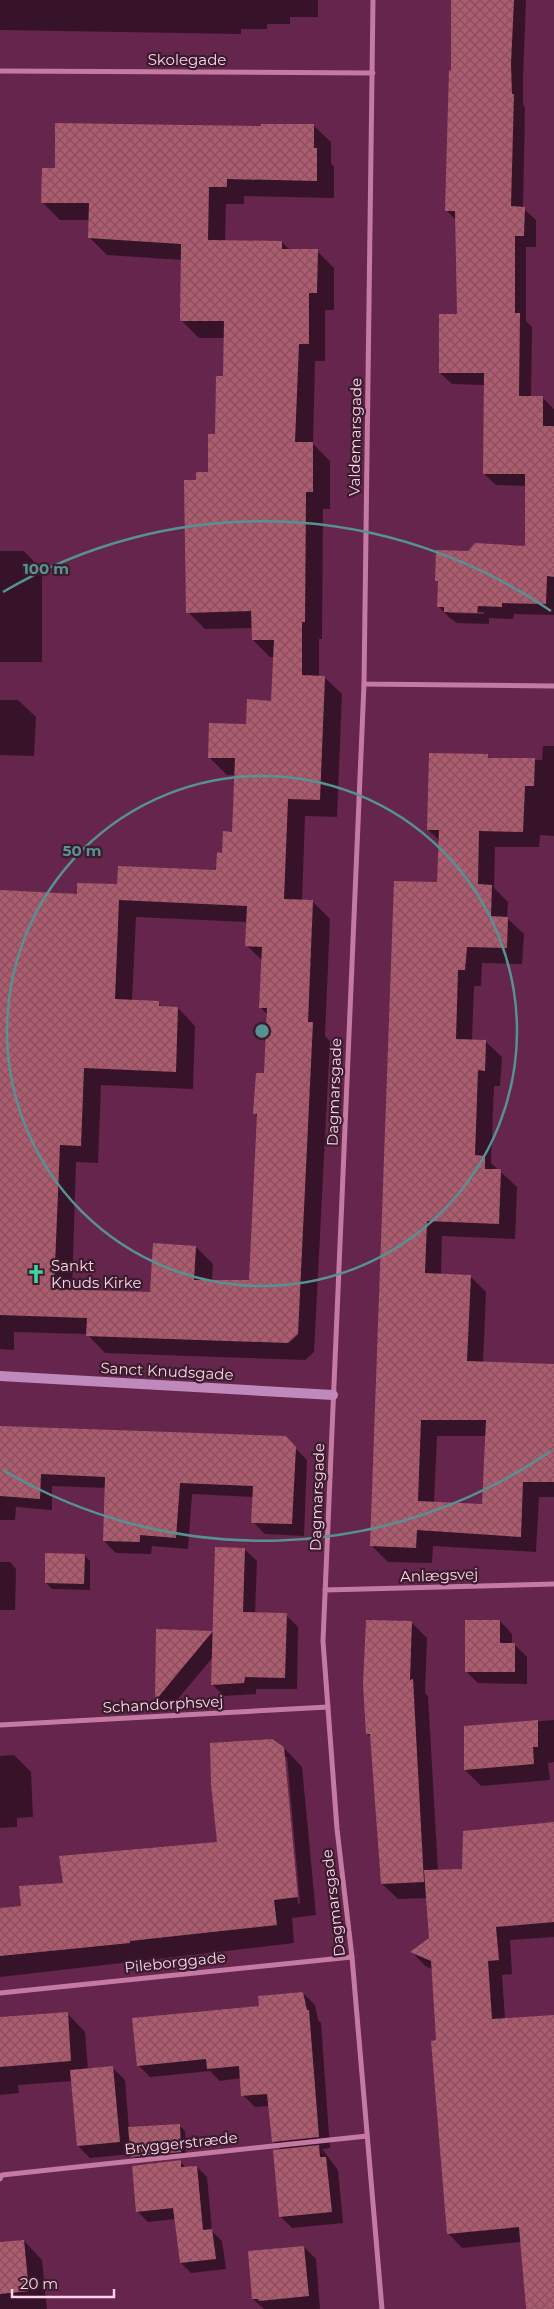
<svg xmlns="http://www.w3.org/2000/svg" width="554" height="2309" viewBox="0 0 554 2309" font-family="Montserrat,sans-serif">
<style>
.shadow{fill:#0007;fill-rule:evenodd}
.building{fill:url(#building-cross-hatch);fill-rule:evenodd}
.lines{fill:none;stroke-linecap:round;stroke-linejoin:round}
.street{stroke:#c57aa3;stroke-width:5}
.secondary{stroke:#bf8abb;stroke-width:10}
.ring{fill:none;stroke:#569293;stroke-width:2.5}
.labels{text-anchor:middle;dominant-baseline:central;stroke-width:4.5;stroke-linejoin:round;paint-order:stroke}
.street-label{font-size:15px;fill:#fcd3e8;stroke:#3a1c2d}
.poi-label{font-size:15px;fill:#fcd3e8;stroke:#3a1c2d;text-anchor:start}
.centre{fill:#569293;stroke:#3a1c2d;stroke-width:2.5}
.ring-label{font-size:15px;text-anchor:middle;font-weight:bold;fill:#569293;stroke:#3a1c2d;stroke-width:4.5;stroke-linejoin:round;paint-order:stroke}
</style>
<defs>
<pattern id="building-cross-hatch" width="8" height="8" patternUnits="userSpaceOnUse" patternTransform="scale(1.25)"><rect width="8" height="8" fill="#ac5c6e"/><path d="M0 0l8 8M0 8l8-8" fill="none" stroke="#86505e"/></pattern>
</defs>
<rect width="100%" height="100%" fill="#66254c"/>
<g class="shadow">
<path d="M0 0H318V17H290V24H267V29H241V34L0 30Z"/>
<path d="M452 0H526L523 77V105L525 107 523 208 536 220V247H526V321L532 327 531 397H542L554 409V615L514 614 513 619 489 618V624L457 623 450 618 438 606 439 583 436 580 468 553 527 547V486L496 485 484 474 485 385 452 384 440 373 458 315 457 221 447 211 452 72ZM449 610 484 612V614L449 613Z"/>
<path d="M313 125 331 142V163L334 167V198L244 196V204H226L225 241 282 242 290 250 317 251 334 268V310H325V361H315L313 444 330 461V509H323L322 639H319V677H324L342 694 337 817 305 816 302 901 313 902 330 919 325 1036 330 1041 314 1352 305 1360 105 1353 87 1334 14 1332V1350L0 1349V891L78 895 118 886 217 872 234 833 236 775H227L209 757 273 702 274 657H270L253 640V628L205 629 188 612 197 481 209 474 217 436 224 377 225 338H199L181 320 182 260 107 255 89 237 90 220H60L43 203 56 169 262 128ZM136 917 248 922 246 945 263 961 260 1007 268 1015 266 1074 255 1114 258 1117 251 1281H212L213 1264 196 1247 151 1293 72 1291 76 1162 98 1163 101 1085 193 1089 195 1026 178 1008H163L158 1003 132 1001Z"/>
<path d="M0 551H24L42 570V662H0Z"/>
<path d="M0 700H18L36 717 34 756 0 755Z"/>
<path d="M543 746H554V836L540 835 539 847H495L494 888 508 902 507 918 524 934 522 964 482 963 481 986H474L472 1041H485L502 1057 500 1086H494L491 1163 517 1187 515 1239 442 1236 441 1275 470 1276 486 1292 483 1363 554 1366V1497H539L536 1552 433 1546 432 1563 388 1562 371 1545 438 883 440 841 428 830 487 756 490 759 542 760ZM437 1436H486L483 1505 434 1503Z"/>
<path d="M0 1427 285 1438 307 1460 304 1536 265 1534 253 1522 254 1497 192 1494 188 1549 152 1546 151 1554 116 1553 104 1541 106 1488 52 1486V1510L16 1507 15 1520H0Z"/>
<path d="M244 1549 257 1561 255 1614 286 1615 298 1627 297 1689H256V1694L224 1696 212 1684 213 1657 167 1712 156 1701 157 1630 214 1632Z"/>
<path d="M84 1555 90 1561V1590L52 1589 46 1583Z"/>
<path d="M0 1562H10L16 1569 15 1610H0Z"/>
<path d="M500 1621 512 1634V1645H515L527 1657V1684L478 1683 466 1671Z"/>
<path d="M411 1622 427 1638 425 1693 428 1696 438 1871 464 1870 554 1824V1937L510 1940 512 1974 502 1975 505 2019 554 2016V2309H526L521 2242 462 2248 448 2233 432 1969 425 1966 412 1952 430 1939 427 1898 398 1899 382 1884 371 1738 368 1734Z"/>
<path d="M554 1720V1762L548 1763 550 1780 481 1786 465 1770V1727Z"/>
<path d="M284 1748 302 1767 316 1915 292 1918 294 1943 0 1977V1909L22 1907 64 1884 218 1843ZM284 1757H287L300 1903 298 1904Z"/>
<path d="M14 1755 31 1772 33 1817 17 1818V1827L0 1828V1756Z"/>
<path d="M303 1993 315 2005 318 2020 321 2023 330 2148 322 2149 338 2170 343 2223 292 2228 280 2216 283 2151 273 2141 269 2106 255 2107 243 2095 241 2078 220 2081 210 2071 150 2077 138 2065 260 2007Z"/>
<path d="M67 2013 85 2032 88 2070 113 2068 125 2080 129 2129 179 2125 185 2131 186 2157 138 2162 132 2154 90 2158 78 2146 72 2081 18 2085 19 2093 0 2095V2028Z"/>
<path d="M180 2162 187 2168 197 2167 207 2177 212 2231 222 2241 226 2269 191 2273 181 2263 176 2219 148 2222 137 2211Z"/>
<path d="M24 2241 42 2260 47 2309H0V2244Z"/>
<path d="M304 2247 316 2259 320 2309H264L253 2299Z"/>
</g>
<g class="building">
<path d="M451 0H514L511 64 512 94H514L511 206 525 207 524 236H515V313H520L519 396H543V426H554V577L547 576 546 604 502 603V607L478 606 477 613 444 612V607H437L438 581H435L436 550 468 551 475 543 525 546V474H483L484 373H439V314H457L455 211H445L449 70 451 71Z"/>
<path d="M55 123 261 126V124H314V148H317V181L227 179V187H209L208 240 282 241V249H318L317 293H309V344H299L295 442H313V492H306L305 622H302V675L325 676 320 800 288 799 284 899 313 900 308 1022H313L298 1334 288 1343 86 1336 87 1318 0 1315V890L77 894V883L117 884 118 866 216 870 217 852 222 853 223 831 232 832 235 758H208L209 723 246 724 247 699 271 701 274 640H252L251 611 186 613 184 480H196V472H208V434H215L216 376H223L224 321H180L181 244 88 238 89 203H41L42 168H55ZM119 900 247 906 245 946 262 947 259 1008H267L264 1073H256L253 1114H257L249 1280H194L196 1246 153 1243 150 1292 54 1289 60 1145 81 1146 84 1068 176 1072 178 1007 159 1006V1001L115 999Z"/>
<path d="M429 753 488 754V758H535L534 786H525L523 832 479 831 478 884 492 885 491 916 508 917 507 948 467 947 465 970H458L456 1039 486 1040 485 1071 478 1070 475 1155 485 1156V1169H501L499 1224 427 1221 425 1273 471 1275 467 1361 554 1364V1482H523L521 1537 417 1530 416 1548 370 1546 394 881 437 882 439 830H427ZM421 1420H486L482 1504 418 1501Z"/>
<path d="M0 1426 286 1436 296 1447 292 1524 251 1523 253 1486 180 1483 176 1538 140 1535V1542L103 1541 105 1477 41 1474 40 1499 0 1496Z"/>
<path d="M215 1547 245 1548 243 1612 287 1613 285 1678 245 1677 244 1683 211 1685Z"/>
<path d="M45 1553 85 1554 84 1584 45 1583Z"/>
<path d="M366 1620 412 1621 410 1680 413 1679 424 1882 381 1884 370 1734H366L363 1684Z"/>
<path d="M465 1620H500V1643H515V1672H465Z"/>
<path d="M156 1629 213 1631 155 1701Z"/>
<path d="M538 1720V1747H533L534 1764 464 1770V1726Z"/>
<path d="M272 1739 284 1747 298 1897 274 1900 277 1925 130 1941V1943L0 1956V1908L21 1906 19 1886 63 1883 59 1856 217 1842 211 1784 210 1743Z"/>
<path d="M554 1822V1922L496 1927 499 1960 488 1961 492 2019 554 2015V2309H526L519 2227 447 2234 431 2041 436 2040 431 1961 410 1952 429 1938 424 1870 462 1869 463 1831Z"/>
<path d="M303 1992 307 2010H309L319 2137 272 2142 267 2094 241 2096 239 2066 207 2069 206 2059 137 2066 132 2018 259 2006 258 1996Z"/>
<path d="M68 2012 71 2061 0 2067V2017Z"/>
<path d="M113 2066 120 2142 77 2146 70 2070Z"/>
<path d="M180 2124 181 2152 131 2157 128 2127Z"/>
<path d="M319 2145 320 2157H326L332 2212 279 2217 273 2150Z"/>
<path d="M181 2160V2167L197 2166 203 2230 212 2229 216 2259 180 2263 173 2208 136 2212 132 2166Z"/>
<path d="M24 2240 29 2291 0 2294V2242Z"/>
<path d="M304 2246 309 2296 259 2301 258 2299H252L248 2251Z"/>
</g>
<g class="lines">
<g class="street">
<path d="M373 0 364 684 554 686"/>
<path d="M0 71 373 73"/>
<path d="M364 684 323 1641 337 1829 352 1957 382 2309"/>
<path d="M325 1590 554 1584"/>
<path d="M0 1725 328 1707"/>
<path d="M0 1993 352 1957"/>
<path d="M0 2179 2 2175 367 2136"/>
</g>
<path class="secondary" d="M0 1376 333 1395"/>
</g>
<g class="ring">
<circle cx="262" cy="1031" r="255"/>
<path d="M551 1451A510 510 0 0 1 3 1470M3 592A510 510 0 0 1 551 611"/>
</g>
<defs>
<g id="church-bare" transform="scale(1.5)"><path d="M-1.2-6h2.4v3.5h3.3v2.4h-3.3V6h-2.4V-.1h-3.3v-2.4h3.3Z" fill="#3ed4a3" stroke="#3a1c2d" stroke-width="2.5" paint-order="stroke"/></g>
</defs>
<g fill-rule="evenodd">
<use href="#church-bare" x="36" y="1274"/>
</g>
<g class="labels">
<g class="street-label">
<text x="187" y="59">Skolegade</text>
<text transform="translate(355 437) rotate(-89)">Valdemarsgade</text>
<text transform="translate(334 1092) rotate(-88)">Dagmarsgade</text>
<text transform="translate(167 1371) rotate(3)">Sanct Knudsgade</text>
<text transform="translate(317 1497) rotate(-88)">Dagmarsgade</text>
<text transform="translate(439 1575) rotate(-2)">Anlægsvej</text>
<text transform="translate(163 1704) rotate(-3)">Schandorphsvej</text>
<text transform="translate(333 1903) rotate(-97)">Dagmarsgade</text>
<text transform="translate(175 1962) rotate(-6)">Pileborggade</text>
<text transform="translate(181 2143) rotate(-6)">Bryggerstræde</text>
</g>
<g class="poi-label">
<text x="51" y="1265">Sankt<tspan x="51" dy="17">Knuds Kirke</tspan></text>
</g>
</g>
<circle cx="262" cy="1031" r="8" class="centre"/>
<g class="ring-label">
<text x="46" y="574">100 m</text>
<text x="82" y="856">50 m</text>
</g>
<path d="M12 2289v8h102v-8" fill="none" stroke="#fcd3e8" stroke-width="2.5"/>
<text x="20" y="2289" font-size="15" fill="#fcd3e8" stroke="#3a1c2d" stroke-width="4" paint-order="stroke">20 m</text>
</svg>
